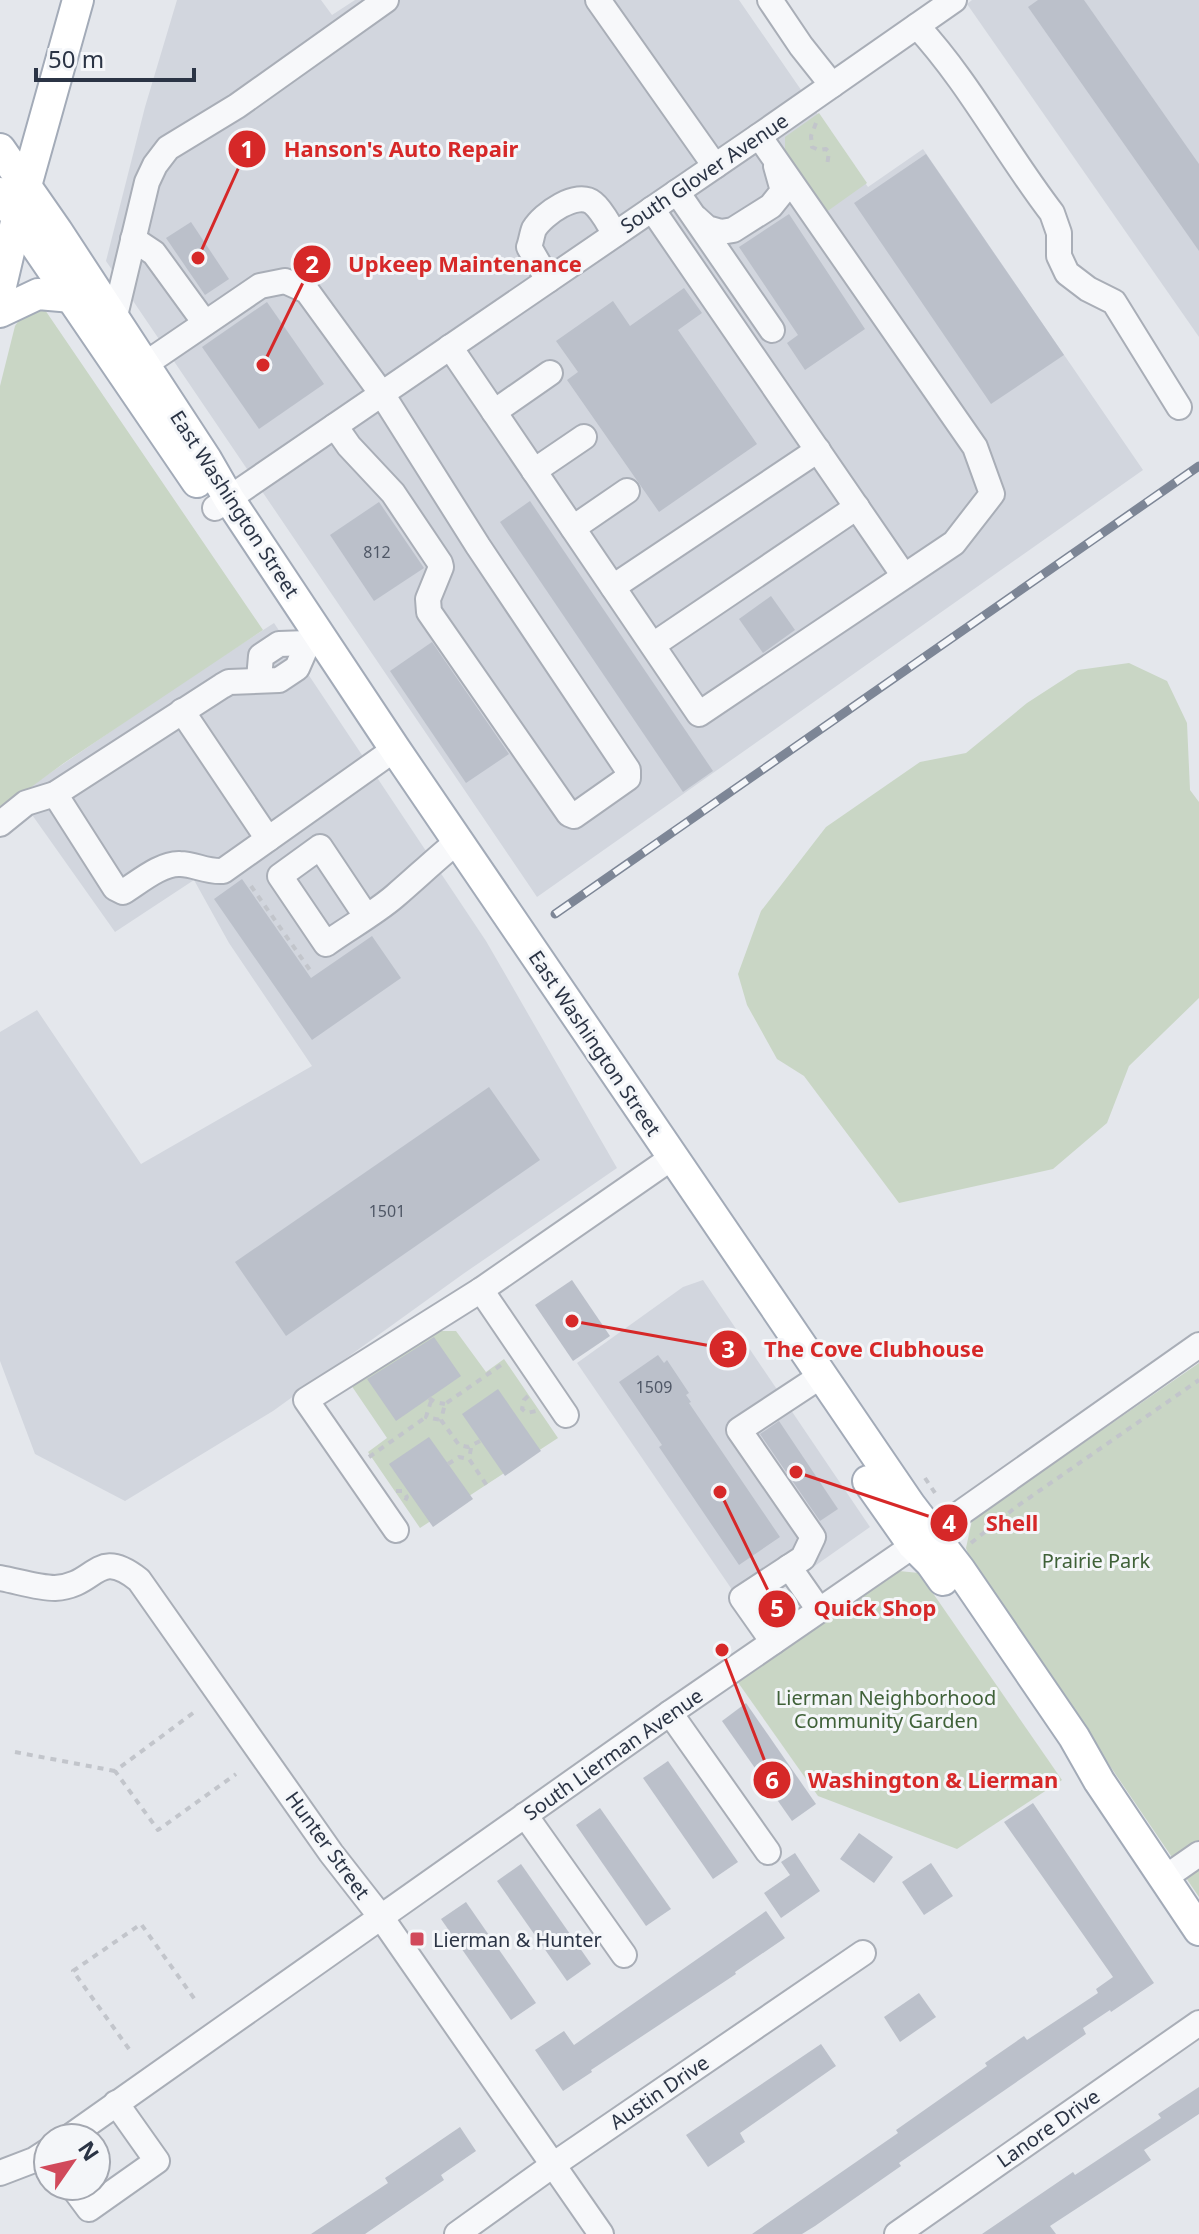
<svg xmlns="http://www.w3.org/2000/svg" width="1199" height="2234" viewBox="0 0 1199 2234" font-family="'Noto Sans',sans-serif">
<style>
.built{fill:#d2d6de}
.green{fill:#c9d6c5}
.building{fill:#bbc0ca}
.lines{fill:none;stroke-linecap:round;stroke-linejoin:round}
.minor-casing{stroke:#a9aeb7;stroke-width:28}
.major-casing{stroke:#a3abb8;stroke-width:34}
.path{stroke:#c2c5cb;stroke-width:4;stroke-dasharray:6 6;stroke-linecap:butt}
.minor{stroke:#f7f8fa;stroke-width:24}
.major{stroke:#fff;stroke-width:30}
.rail-casing{stroke:#7d8696;stroke-width:9}
.rail{stroke:#f4f6f9;stroke-width:6;stroke-dasharray:18;stroke-linecap:butt}
.poi-dot{fill:#d1495b;stroke:#f4f6f9;stroke-width:3}
.labels{text-anchor:middle;dominant-baseline:central;stroke-width:6;stroke-linejoin:round;paint-order:stroke}
.number-label{font-size:16px;fill:#4f5766}
.street-label{font-size:20px;fill:#2b3445;stroke:#f4f6f9}
.park-label{font-size:20px;fill:#3f6138;stroke:#f4f6f9}
.poi-label{font-size:20px;fill:#2b3445;stroke:#f4f6f9;text-anchor:start}
.leader{fill:none;stroke:#d62828;stroke-width:3}
.callout-dot{fill:#d62828;stroke:#f4f6f9;stroke-width:3}
.mark-label{font-size:24px;text-anchor:middle;font-weight:bold;fill:#fff}
.callout-label{font-size:22px;text-anchor:middle;font-weight:bold;fill:#d62828;stroke:#f4f6f9;stroke-width:6;stroke-linejoin:round;paint-order:stroke}
</style>
<rect width="100%" height="100%" fill="#e4e7ec"/>
<g class="built">
<path d="M177 0H321L332 15 355 0H739L868 187 923 149 1143 470 537 897 106 261 145 107Z"/>
<path d="M972 0H1199V337L967 4Z"/>
<path d="M274 623 486 941 617 1168 463 1274 273 1411 125 1501 35 1454 0 1361V1032L37 1010 141 1164 312 1066 229 943 194 880 115 932 18 795 183 682Z"/>
<path d="M703 1280 870 1527 748 1613 577 1363 683 1287Z"/>
</g>
<g class="green">
<path d="M819 113 867 183 822 215 785 156V137Z"/>
<path d="M43 307 263 630 64 763 0 810V386L15 326 21 317Z"/>
<path d="M1129 663 1167 681 1187 723 1190 790 1199 802V998L1129 1066 1107 1123 1053 1169 899 1203 804 1076 777 1059 747 1005 738 974 761 911 826 827 920 762 966 753 1027 703 1078 670Z"/>
<path d="M427 1331H456L486 1372 504 1359 558 1438 420 1528 368 1452 387 1438 351 1385Z"/>
<path d="M1199 1363V1897L970 1560 966 1548 972 1520Z"/>
<path d="M899 1571 919 1573 1062 1780 957 1849 818 1796 737 1681Z"/>
</g>
<g class="building">
<path d="M1038 0H1084L1199 164V251L1028 7Z"/>
<path d="M926 154 1064 355 991 404 854 203Z"/>
<path d="M789 214 865 329 805 370 787 343 798 335 739 247Z"/>
<path d="M191 222 229 279 205 295 166 238Z"/>
<path d="M684 288 702 313 678 330 757 444 659 512 567 380 578 372 556 341 613 301 630 326Z"/>
<path d="M267 302 324 384 259 429 202 347Z"/>
<path d="M530 501 713 771 683 792 500 522Z"/>
<path d="M379 502 424 568 374 601 330 535Z"/>
<path d="M771 596 795 630 763 653 739 619Z"/>
<path d="M432 642 509 754 466 783 390 671Z"/>
<path d="M242 879 311 978 372 936 401 978 312 1040 214 899Z"/>
<path d="M489 1087 540 1160 286 1336 235 1262Z"/>
<path d="M572 1280 610 1336 573 1361 535 1305Z"/>
<path d="M434 1337 461 1376 396 1421 367 1379Z"/>
<path d="M658 1355 664 1363 667 1360 689 1393 686 1395 691 1402 689 1403 780 1537 739 1565 659 1447 662 1445 619 1382Z"/>
<path d="M498 1389 541 1451 505 1476 462 1414Z"/>
<path d="M779 1421 838 1509 820 1521 760 1434Z"/>
<path d="M429 1437 473 1499 433 1527 389 1464Z"/>
<path d="M746 1703 816 1804 792 1821 722 1721Z"/>
<path d="M668 1761 738 1862 713 1879 643 1778Z"/>
<path d="M1033 1803 1154 1983 1111 2012 1110 2010 1083 2028 1086 2034 899 2163 901 2166 815 2226 802 2234H752L898 2133 896 2130 987 2066 985 2063 1024 2036 1027 2040 1098 1993 1096 1989 1113 1977 1004 1822Z"/>
<path d="M600 1808 671 1909 646 1926 576 1825Z"/>
<path d="M859 1833 893 1857 874 1883 840 1859Z"/>
<path d="M795 1853 820 1891 781 1918 764 1893 790 1875 781 1862Z"/>
<path d="M931 1863 953 1896 924 1915 902 1882Z"/>
<path d="M521 1864 591 1964 567 1981 497 1881Z"/>
<path d="M466 1902 536 2003 511 2020 441 1919Z"/>
<path d="M766 1911 785 1938 735 1972 736 1974 591 2070 592 2072 563 2091 535 2050 564 2031 574 2045Z"/>
<path d="M919 1993 936 2017 900 2042 884 2017Z"/>
<path d="M821 2044 836 2066 740 2133 745 2142 708 2167 686 2135Z"/>
<path d="M1199 2087V2114L1144 2150 1151 2160 1050 2226 1056 2234H982L1073 2172 1075 2175 1161 2118 1158 2114Z"/>
<path d="M460 2127 476 2151 441 2175 444 2180 365 2234H311L388 2183 385 2178Z"/>
</g>
<g class="lines">
<g class="minor-casing">
<g id="minor">
<path d="M598 0 715 166"/>
<path d="M770 0 801 46 832 85"/>
<path d="M917 26C969 82 1005 152 1052 213L1059 233V256L1067 273 1088 289 1114 302 1179 407"/>
<path d="M677 192 772 330"/>
<path d="M652 209 904 576"/>
<path d="M696 218 707 228 721 232 733 230 771 206 783 191 776 166"/>
<path d="M133 239 154 253 205 323"/>
<path d="M548 280 529 247C531 242 532 234 534 229 543 214 577 190 593 203 602 210 609 225 615 234"/>
<path d="M108 324 114 320 147 182 155 165 168 148 237 106 386 0"/>
<path d="M450 347 699 714 954 543 992 494 975 447 759 136"/>
<path d="M144 365 260 286 285 281 307 291 382 394 478 546 628 770V778L574 816 569 814 429 612 428 599 441 567 440 563 393 493 349 446 335 426"/>
<path d="M494 412 550 373"/>
<path d="M534 471 584 437"/>
<path d="M215 508 759 136 954 0"/>
<path d="M573 528 627 491"/>
<path d="M613 587 818 450"/>
<path d="M653 645 857 507"/>
<path d="M259 679 261 656 279 644 308 643 318 637"/>
<path d="M182 711 268 839"/>
<path d="M55 794 115 888 123 892C138 883 161 863 180 864 195 864 205 872 223 871L395 749"/>
<path d="M0 824 26 803 55 794 222 686 229 682 279 680 297 668 308 643"/>
<path d="M366 916 320 847 280 876 326 944C348 928 374 914 395 896 416 878 436 859 458 841"/>
<path d="M481 1290 566 1415"/>
<path d="M396 1530 306 1400 481 1290 673 1157"/>
<path d="M789 1567 819 1610"/>
<path d="M0 1578C17 1581 38 1588 55 1588 97 1586 96 1546 139 1580L331 1853 381 1917 601 2234"/>
<path d="M773 1642 742 1598 803 1558 813 1537 739 1430 821 1376"/>
<path d="M670 1713 768 1852"/>
<path d="M525 1815 624 1955"/>
<path d="M1163 1879 1199 1854"/>
<path d="M68 2138 670 1713 952 1519 1199 1345"/>
<path d="M0 2173 34 2160 48 2151"/>
<path d="M72 2186 89 2209 157 2161 116 2103"/>
<path d="M457 2234 553 2165 863 1953"/>
<path d="M897 2234 1199 2023"/>
</g>
</g>
<g class="major-casing">
<g id="major">
<path d="M0 149 57 231 206 459 229 499 395 749 910 1505 960 1570 1074 1737 1099 1781 1199 1930"/>
<path d="M0 193 197 482"/>
<path d="M0 290 17 218 78 0"/>
<path d="M0 312 38 294 72 297"/>
<path d="M868 1481 913 1545 931 1563 943 1580"/>
</g>
</g>
<g class="path">
<path d="M816 123 811 136 812 147 819 150 826 149 829 152 827 166"/>
<path d="M251 886 312 973"/>
<path d="M528 1396 524 1400 522 1409 527 1413 536 1411"/>
<path d="M429 1398 435 1402 445 1404"/>
<path d="M431 1401 426 1417 441 1420"/>
<path d="M480 1441 468 1447 459 1445 441 1420 445 1404 504 1363"/>
<path d="M471 1448 469 1459 488 1487"/>
<path d="M369 1457 426 1417"/>
<path d="M448 1464 459 1457 469 1459"/>
<path d="M925 1478 935 1493"/>
<path d="M396 1491H403L407 1497 403 1505"/>
<path d="M971 1543 1016 1507 1199 1380"/>
<path d="M193 1713 115 1771 158 1830 236 1774"/>
<path d="M15 1752 115 1771"/>
<path d="M129 2049 73 1971 141 1924 196 2001"/>
</g>
<use href="#minor" class="minor"/>
<use href="#major" class="major"/>
<g class="rail-casing">
<path id="rail" d="M555 914 1199 466"/>
</g>
<use href="#rail" class="rail"/>
</g>
<rect class="poi-dot" x="409" y="1931" width="16" height="16" rx="4"/>
<g class="labels">
<g class="number-label">
<text x="377" y="552">812</text>
<text x="387" y="1211">1501</text>
<text x="654" y="1387">1509</text>
</g>
<g class="street-label">
<text transform="translate(704 173) rotate(-34)">South Glover Avenue</text>
<text transform="translate(235 504) rotate(57)">East Washington Street</text>
<text transform="translate(595 1043) rotate(56)">East Washington Street</text>
<text transform="translate(613 1754) rotate(-35)">South Lierman Avenue</text>
<text transform="translate(328 1845) rotate(54)">Hunter Street</text>
<text transform="translate(659 2092) rotate(-34)">Austin Drive</text>
<text transform="translate(1048 2128) rotate(-35)">Lanore Drive</text>
</g>
<g class="park-label">
<text x="1096" y="1560">Prairie Park</text>
<text x="886" y="1697">Lierman Neighborhood<tspan x="886" dy="23">Community Garden</tspan></text>
</g>
<g class="poi-label">
<text x="433" y="1939">Lierman &amp; Hunter</text>
</g>
</g>
<path class="leader" d="M198 258L247 149M263 365L312 264M572 1321L728 1349M796 1472L949 1523M720 1492L777 1609M722 1650L772 1780"/>
<g class="callout-dot">
<circle cx="198" cy="258" r="8"/>
<circle cx="263" cy="365" r="8"/>
<circle cx="572" cy="1321" r="8"/>
<circle cx="796" cy="1472" r="8"/>
<circle cx="720" cy="1492" r="8"/>
<circle cx="722" cy="1650" r="8"/>
<circle cx="247" cy="149" r="20"/>
<circle cx="312" cy="264" r="20"/>
<circle cx="728" cy="1349" r="20"/>
<circle cx="949" cy="1523" r="20"/>
<circle cx="777" cy="1609" r="20"/>
<circle cx="772" cy="1780" r="20"/>
</g>
<g class="mark-label">
<text x="247" y="158">1</text>
<text x="312" y="273">2</text>
<text x="728" y="1358">3</text>
<text x="949" y="1532">4</text>
<text x="777" y="1617">5</text>
<text x="772" y="1789">6</text>
</g>
<g class="callout-label">
<text x="401" y="157">Hanson's Auto Repair</text>
<text x="465" y="272">Upkeep Maintenance</text>
<text x="874" y="1357">The Cove Clubhouse</text>
<text x="1012" y="1531">Shell</text>
<text x="875" y="1616">Quick Shop</text>
<text x="933" y="1788">Washington &amp; Lierman</text>
</g>
<g transform="translate(72 2162) rotate(56)"><circle r="38" fill="#f4f6f9" stroke="#a4a8b1" stroke-width="2"/>
<path d="M0-6L14 30L0 20L-14 30Z" fill="#d1495b"/>
<text y="-12" font-size="22" font-weight="bold" text-anchor="middle" fill="#2b3445">N</text>
</g>
<path d="M36 68v12h158v-12" fill="none" stroke="#2b3445" stroke-width="4"/>
<text x="48" y="68" font-size="24" fill="#2b3445" stroke="#f4f6f9" stroke-width="6" paint-order="stroke">50 m</text>
</svg>
